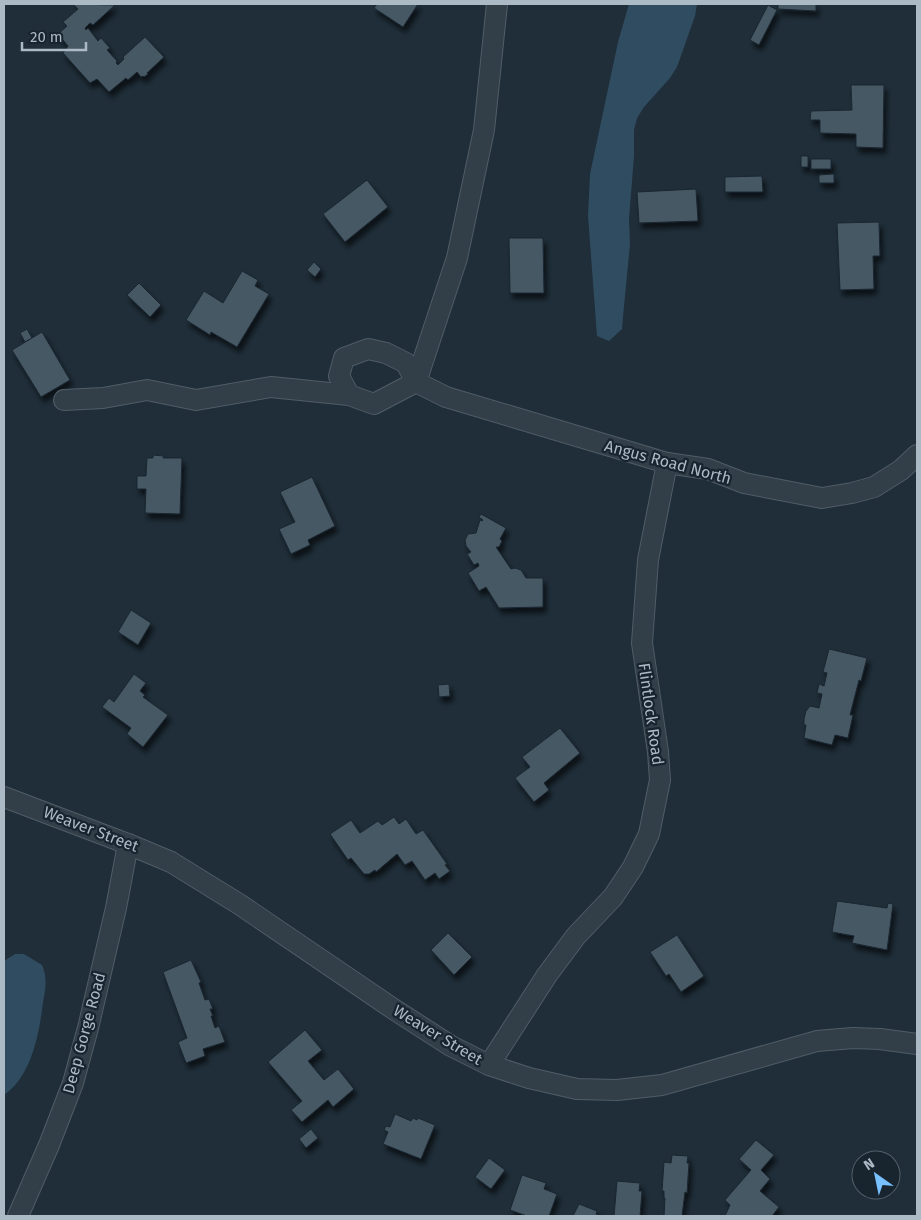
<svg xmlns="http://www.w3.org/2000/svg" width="921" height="1220" viewBox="0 0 921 1220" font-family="'Fira Sans',sans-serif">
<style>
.water{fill:#304c61}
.building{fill:#465865;stroke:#1a2630;filter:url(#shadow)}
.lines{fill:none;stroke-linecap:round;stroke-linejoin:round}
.minor-casing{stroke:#505d67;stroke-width:22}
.minor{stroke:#323f49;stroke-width:20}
.labels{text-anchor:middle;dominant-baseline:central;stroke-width:4.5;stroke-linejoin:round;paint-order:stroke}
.street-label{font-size:16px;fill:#acbac6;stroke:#18242e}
</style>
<defs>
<filter id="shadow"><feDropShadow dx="3" dy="5.5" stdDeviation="2.5" flood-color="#0009"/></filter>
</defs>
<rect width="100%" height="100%" fill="#1f2e39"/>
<g class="water">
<path d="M629 4H697L695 16 677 67 670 78 644 107 637 118 634 130V156L629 219 630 244 623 317 622 329 609 341 597 336 588 216 590 174 618 42Z"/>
<path d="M15 954H24L42 965C49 981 44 993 42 1010 38 1039 30 1077 4 1095V961Z"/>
</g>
<g class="building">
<path d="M73 4 115 5 93 25 90 23 85 28 86 30 88 28 98 41 101 38 110 48 107 50 117 61 116 63 118 65 124 59 123 57 145 37 164 57 147 73 148 74 144 77 143 76 141 77 137 72 128 80 126 78 109 92 97 79 90 83 63 53 68 46 58 34 67 26 63 22 78 9Z"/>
<path d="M377 4H418L403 27 374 8Z"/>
<path d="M778 4H816V11L778 9Z"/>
<path d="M768 5 777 10 759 45 750 40Z"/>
<path d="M851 85H884L883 148 856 147V134L820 133V120H810L811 111 852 110Z"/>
<rect x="801" y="156" width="7" height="11"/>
<rect x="811" y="159" width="20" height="10"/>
<path d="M834 174V183H819V175Z"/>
<path d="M762 176 763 192H725V177Z"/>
<path d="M367 180 388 207 345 242 323 214Z"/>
<path d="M696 189 698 221 639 223 637 192Z"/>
<path d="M879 222 880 256H873L874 289 840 290 837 223Z"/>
<path d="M509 238H543L544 293H510Z"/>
<path d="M314 262 321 269 315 277 307 270Z"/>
<path d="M242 271 258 280 255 286 269 294 237 347 211 332 210 335 186 320 204 291 223 303Z"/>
<path d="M139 283 161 305 150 317 127 295Z"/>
<path d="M27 329 32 338 25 342 20 333Z"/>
<path d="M42 332 70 380 41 397 12 350Z"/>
<path d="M153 455 164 456 163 458H182L180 514 145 513 146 489H137V476H146L147 458H153Z"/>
<path d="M312 477 335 526 308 540 310 545 291 554 279 529 295 522 280 492Z"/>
<path d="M481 514 506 528 500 539 502 541 499 547H496L511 569 515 568 521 570 526 578H543V607L499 608 486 587 479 591 468 573 479 566 478 563 474 565 467 554 471 552 466 546 465 540 468 534 476 533 480 520 482 521 483 520 479 517Z"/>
<path d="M131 610 151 623 138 645 118 632Z"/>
<path d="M829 649 867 658 861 681 859 680 850 715H853L848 738 835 735 832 745 804 738 806 725H804V719L806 711 810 706 819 708 822 694 817 693 819 684 824 686 827 673 823 672Z"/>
<path d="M134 674 146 683 140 691 145 695 143 697 168 715 143 747 127 734 131 728 102 707 109 698 114 702Z"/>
<path d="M449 684 450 696 439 697 438 685Z"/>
<path d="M560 728 580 753 544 783 549 790 534 802 515 778 530 767 522 757Z"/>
<path d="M394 817 399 824 406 819 416 834 423 830 447 864 445 865 450 871 439 879 435 873 425 880 412 861 405 865 397 854 376 872 375 870 369 874H364L351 858 348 860 330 834 351 820 360 833 378 821 382 825Z"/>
<path d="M837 901 887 908 888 903 893 904 887 950 852 943 854 936 832 932Z"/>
<path d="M448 933 472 957 454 975 431 950Z"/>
<path d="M677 935 704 976 681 992 669 974 666 976 650 952Z"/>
<path d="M191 960 201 982 199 983 205 1000 209 999 213 1009H210L213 1016H211L215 1028 219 1026 225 1042 203 1049 205 1056 186 1063 178 1042 187 1038 163 972Z"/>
<path d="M305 1030 322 1050 308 1061 324 1080 338 1069 354 1089 333 1107 328 1100 302 1122 291 1110 302 1101 268 1062Z"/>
<path d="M395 1114 411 1121 413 1118 417 1120 418 1118 435 1125 421 1159 383 1144 388 1132 384 1130 386 1126 390 1127Z"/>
<path d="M311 1129 318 1138 306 1148 299 1139Z"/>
<path d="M756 1140 774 1155 761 1170 770 1179 760 1191 779 1207 772 1216H725L730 1205 725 1200 751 1170 739 1159Z"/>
<path d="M672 1155 688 1156 687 1163H689L687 1193 685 1192 682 1216H664L665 1198H664V1191H662L664 1162 671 1163Z"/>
<path d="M489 1158 505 1170 491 1189 475 1177Z"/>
<path d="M522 1175 546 1183 544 1189 557 1194 549 1216H527L510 1210Z"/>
<path d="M617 1181 640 1183 639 1191H642L640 1216H614Z"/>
<path d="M579 1204 597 1211 596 1214 602 1216H573Z"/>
</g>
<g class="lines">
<g class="minor-casing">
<g id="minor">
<path d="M416 382 374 404 349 395 339 376 344 358 368 349 386 353 406 363 416 382 446 397 667 463 708 469 744 483 822 498 852 493 874 487 901 470 917 455"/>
<path d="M416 382 457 258 484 130 497 4"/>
<path d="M64 400 103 398 147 390 196 400 271 387 349 395"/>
<path d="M4 797 128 844 171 862 239 904 395 1010 451 1046 489 1065 529 1078 577 1089 617 1090 662 1085 817 1041 853 1038 880 1039 917 1044"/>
<path d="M489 1065 547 975 576 936 613 897 633 867 649 834 660 780 658 752 642 643 648 560 667 463"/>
<path d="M18 1216 49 1145 73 1083 88 1028 116 908 128 844"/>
</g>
</g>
<use href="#minor" class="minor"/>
</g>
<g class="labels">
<g class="street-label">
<text transform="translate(668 462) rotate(15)">Angus Road North</text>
<text transform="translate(651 714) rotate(82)">Flintlock Road</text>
<text transform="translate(91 829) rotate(21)">Weaver Street</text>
<text transform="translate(84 1033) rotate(-75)">Deep Gorge Road</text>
<text transform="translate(438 1035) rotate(31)">Weaver Street</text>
</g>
</g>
<rect width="921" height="1220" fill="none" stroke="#acbac6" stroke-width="10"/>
<g transform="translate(876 1175) rotate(327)"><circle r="24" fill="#18242e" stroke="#53606b"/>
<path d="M0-4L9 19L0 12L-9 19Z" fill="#78c0ff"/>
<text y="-8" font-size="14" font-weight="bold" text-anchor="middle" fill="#acbac6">N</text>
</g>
<path d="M22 42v8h64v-8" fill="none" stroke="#acbac6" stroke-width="2.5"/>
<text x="30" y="42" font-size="15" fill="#acbac6" stroke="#18242e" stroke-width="4" paint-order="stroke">20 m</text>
</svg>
